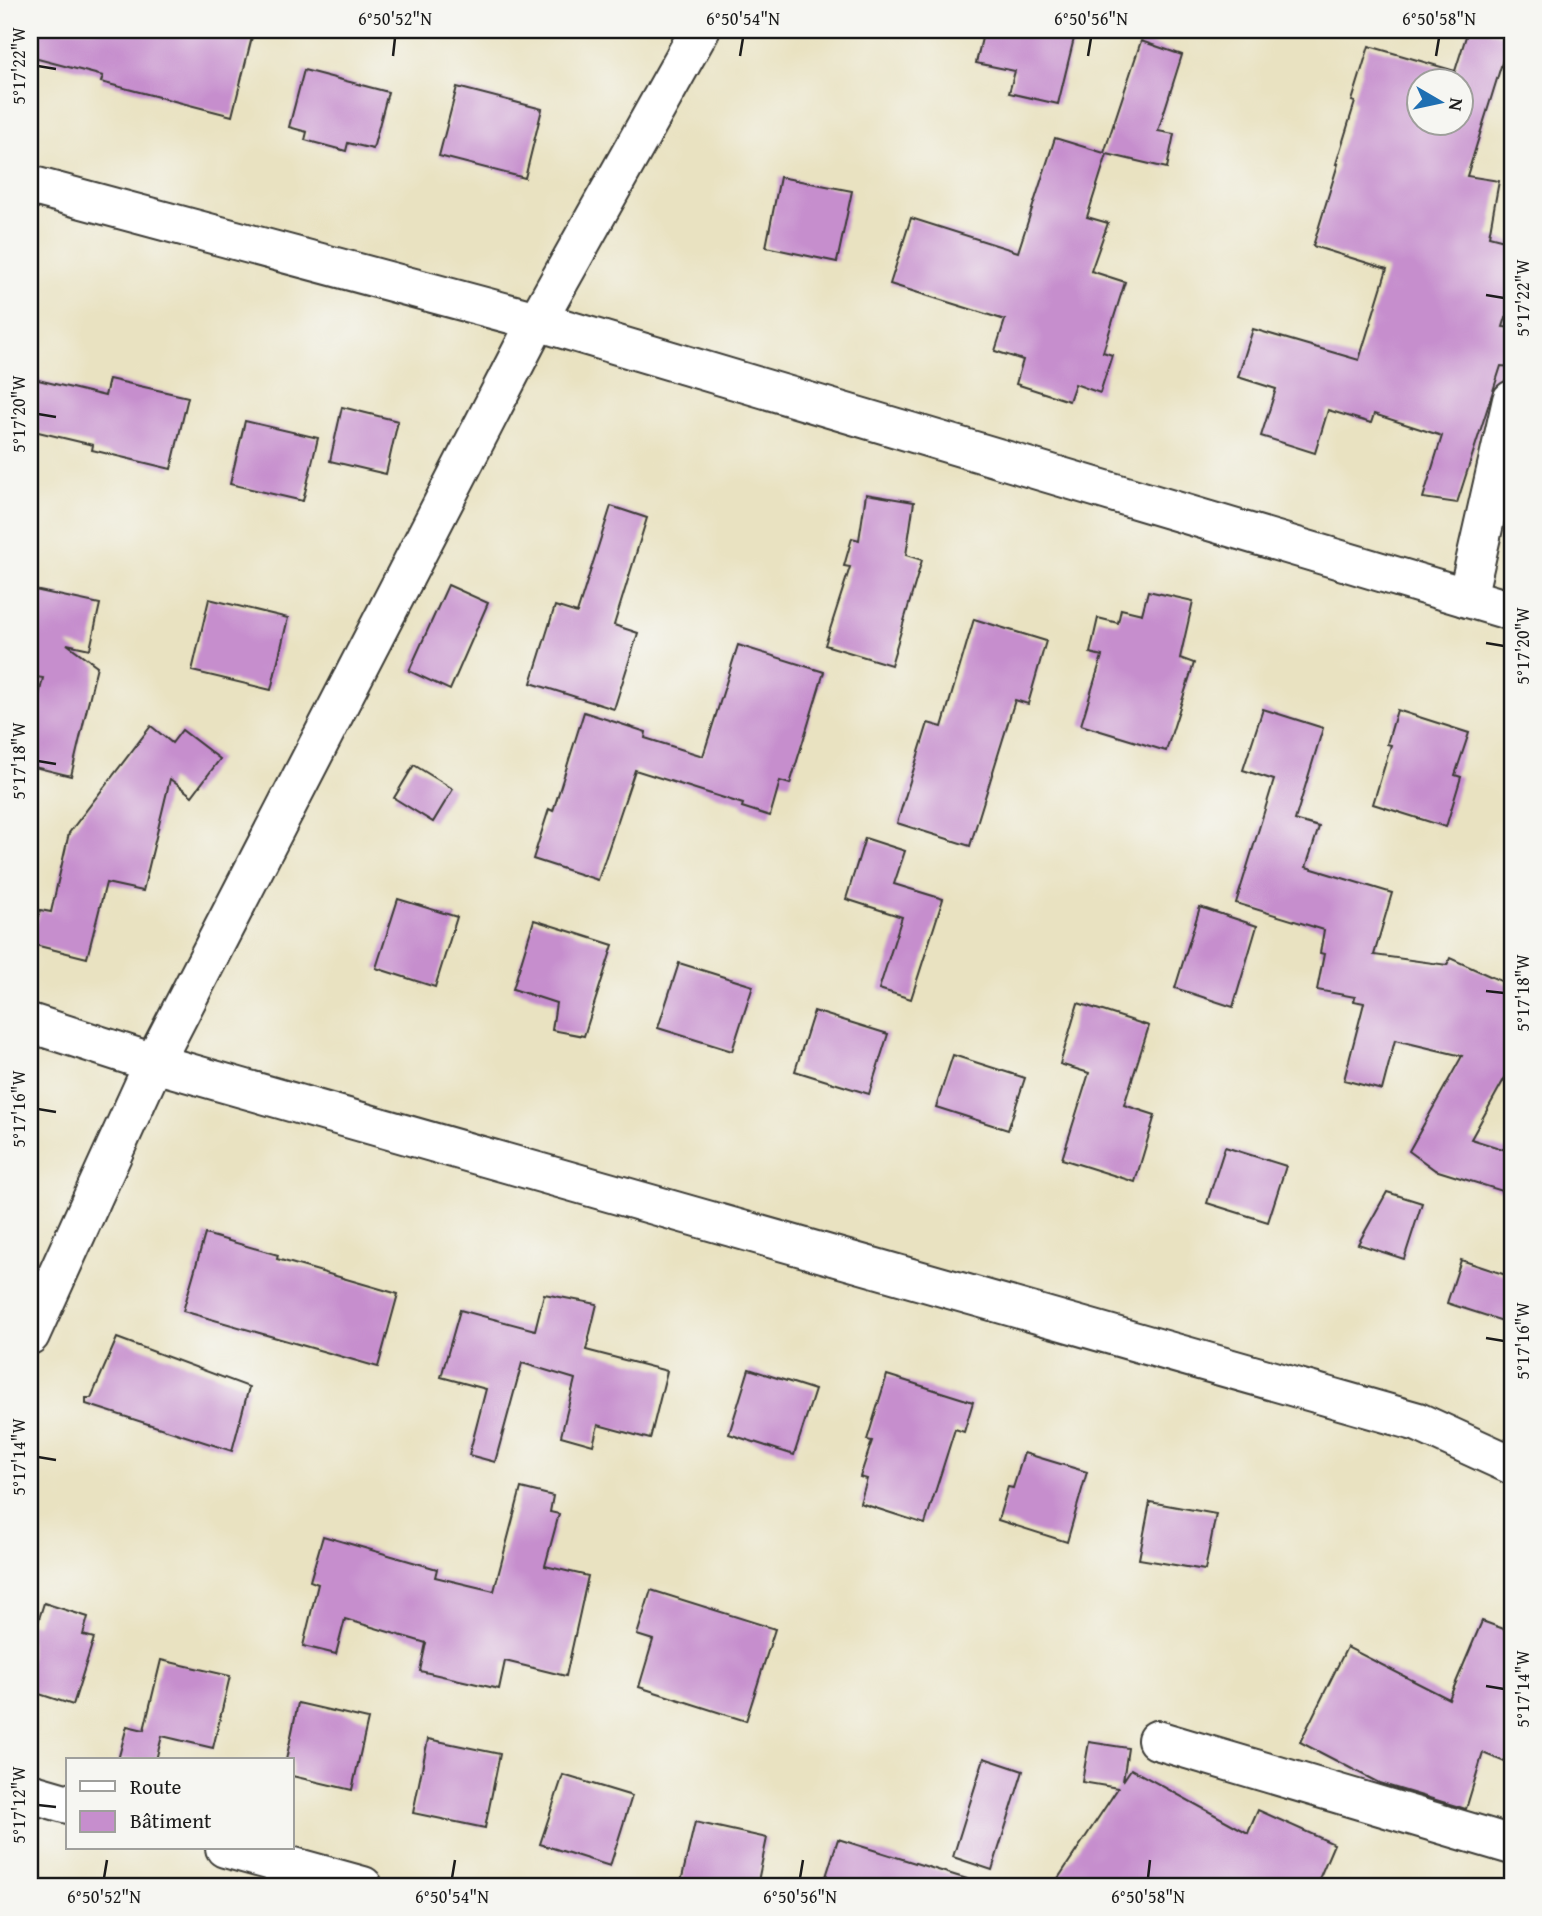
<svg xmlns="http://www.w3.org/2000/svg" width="1542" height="1916" viewBox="0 0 1542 1916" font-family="'Gentium Book Plus',serif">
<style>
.building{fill:#c68ecd;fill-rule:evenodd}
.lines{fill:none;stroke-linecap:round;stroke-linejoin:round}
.street-casing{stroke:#3b3a35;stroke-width:42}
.street{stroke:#fff;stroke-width:38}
.ticks{fill:none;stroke:#1c1c1c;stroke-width:2.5}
.neatline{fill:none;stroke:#1c1c1c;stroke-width:2.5}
.ticks-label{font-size:18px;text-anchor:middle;fill:#1c1c1c}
</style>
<rect width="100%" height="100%" fill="#f6f6f2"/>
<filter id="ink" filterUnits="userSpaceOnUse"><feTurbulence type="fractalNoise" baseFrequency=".0143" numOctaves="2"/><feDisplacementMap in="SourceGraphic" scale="14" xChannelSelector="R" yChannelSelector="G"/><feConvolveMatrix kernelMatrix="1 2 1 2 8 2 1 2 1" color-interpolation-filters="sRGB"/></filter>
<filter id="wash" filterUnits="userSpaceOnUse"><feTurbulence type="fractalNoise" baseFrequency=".00686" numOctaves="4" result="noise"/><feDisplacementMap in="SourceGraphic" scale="28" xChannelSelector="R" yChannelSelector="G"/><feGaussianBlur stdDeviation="1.57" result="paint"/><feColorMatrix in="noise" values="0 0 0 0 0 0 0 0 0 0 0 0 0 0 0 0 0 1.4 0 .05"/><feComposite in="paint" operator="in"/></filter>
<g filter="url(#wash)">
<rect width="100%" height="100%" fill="#e9e2c1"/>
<g id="blocks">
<g class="building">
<path d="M34 30H225L252 37 232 116 101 82 103 76 30 57V45Z"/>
<path d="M984 30H1076L1058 104 1009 93 1015 71 976 63Z"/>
<path d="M1468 30H1486L1510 37 1467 176 1499 181 1489 236 1512 242V298L1503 327 1512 328V367L1501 366 1457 503 1423 498 1442 436 1374 414 1371 423 1328 410 1315 453 1261 436 1276 389 1238 377 1253 329 1359 360 1387 269 1313 246 1338 164H1336L1355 102 1352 101 1369 46 1455 71ZM1419 80H1461V122H1419Z"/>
<path d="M1141 41 1182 55 1158 131 1174 134 1167 168 1107 154 1087 217 1108 223 1091 271 1125 282 1103 352 1112 355 1100 393 1075 384 1069 401 1016 384 1023 360 995 351 1005 320 890 284 911 218 1018 252 1055 138 1104 153Z"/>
<path d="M304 70 388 92 373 149 348 143 346 151 305 140 307 132 289 127Z"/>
<path d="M457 87 542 109 525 178 439 156Z"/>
<path d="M780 177 852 191 837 262 766 247Z"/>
<path d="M30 378 105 396 109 379 188 397 171 469 92 450 93 445 34 431 37 421 30 419Z"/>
<path d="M342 407 398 421 386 474 330 461Z"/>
<path d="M245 421 318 438 303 501 230 484Z"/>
<path d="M866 494 914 502 906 555 922 560 891 665 825 645 850 567 844 566 852 538 859 540Z"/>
<path d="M611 506 647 518 614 625 638 633 614 709 531 683 555 606 577 613Z"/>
<path d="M448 585 488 603 450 690 409 671Z"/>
<path d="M30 589 100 604 90 649 67 644 97 666 71 776 30 766V734L43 678 30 676Z"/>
<path d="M1148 591 1193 601 1180 658 1194 663 1166 751 1081 725 1102 656 1090 653 1098 618 1118 623 1121 609 1142 614Z"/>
<path d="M209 599 288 618 271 690 192 671Z"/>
<path d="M974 619 1046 641 1028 704 1015 700 970 846 897 823 928 723 942 727Z"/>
<path d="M738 645 824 672 790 784 780 781 770 816 742 807 743 804 635 770 598 880 533 859 549 809 553 811 584 712 646 732 645 738 703 756Z"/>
<path d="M1263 709 1323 728 1295 820 1319 827 1306 867 1392 893 1374 955 1447 965 1450 958 1512 986V1065L1471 1139 1512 1152V1194L1435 1170 1409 1151 1462 1056 1395 1040 1382 1090 1344 1080 1364 1003 1354 1001 1355 997 1317 990 1324 954 1320 953 1324 930 1236 903 1274 780 1243 770Z"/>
<path d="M1397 710 1469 733 1455 775 1461 777 1446 827 1373 804 1391 745 1387 744Z"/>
<path d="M151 726 172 743 182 730 220 759 192 796 170 779 143 891 106 883 87 958 31 944 40 910 51 912 69 833Z"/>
<path d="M414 765 453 789 433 822 394 798Z"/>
<path d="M865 838 905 851 894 884 943 899 911 999 879 989 902 917 846 899Z"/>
<path d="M398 899 457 917 435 987 376 968Z"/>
<path d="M1200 907 1257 926 1233 1007 1175 988Z"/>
<path d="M534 920 613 945 584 1036 552 1030 556 1003 513 989Z"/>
<path d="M679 963 753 986 732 1051 658 1028Z"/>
<path d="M1078 1003 1149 1026 1124 1105 1155 1115 1135 1182 1062 1159 1089 1073 1060 1064Z"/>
<path d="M814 1011 888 1034 869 1094 795 1071Z"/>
<path d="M953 1055 1025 1078 1008 1130 936 1107Z"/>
<path d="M1225 1147 1286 1166 1268 1222 1207 1203Z"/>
<path d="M1387 1192 1422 1203 1404 1259 1358 1244Z"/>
<path d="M205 1234 278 1255 277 1259 398 1294 378 1367 183 1311Z"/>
<path d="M1461 1260 1512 1277V1324L1447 1303Z"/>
<path d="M544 1294 597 1304 586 1350 667 1371 650 1439 598 1425 593 1445 561 1436 575 1379 522 1363 495 1462 469 1455 486 1389 441 1377 460 1310 535 1330Z"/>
<path d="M117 1338 249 1387 232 1451 86 1404V1398H91Z"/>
<path d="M749 1369 815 1390 794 1455 729 1434Z"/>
<path d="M887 1375 973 1402 964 1432 955 1429 925 1524 860 1503 867 1479 860 1477 872 1441 867 1440Z"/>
<path d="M1024 1453 1087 1472 1067 1542 998 1520 1008 1487 1013 1488Z"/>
<path d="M521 1488 553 1496 550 1512 559 1514 545 1566 588 1576 566 1676 505 1661 499 1689 420 1671 426 1643 345 1619 336 1654 303 1646 318 1584 310 1581 323 1536 437 1569 435 1577 494 1591Z"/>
<path d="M1150 1502 1216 1514 1205 1570 1139 1559Z"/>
<path d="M651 1590 775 1629 746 1721 639 1687 653 1640 637 1635Z"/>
<path d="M44 1603 88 1617 83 1635 94 1638 73 1705 30 1691V1623L37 1625Z"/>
<path d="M1482 1621 1512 1632V1765L1483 1753 1466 1809 1379 1783 1300 1742 1347 1647 1449 1699Z"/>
<path d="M161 1660 230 1676 213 1748 162 1736 156 1760H118L127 1726 144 1730Z"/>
<path d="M298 1703 368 1719 352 1790 292 1776V1760H286Z"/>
<path d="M428 1739 500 1754 485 1828 413 1813Z"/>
<path d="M1089 1742 1128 1748 1123 1781 1131 1769 1248 1833 1258 1810 1334 1844 1316 1886H1053L1118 1788 1082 1782Z"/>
<path d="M984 1758 1023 1771 992 1870 953 1857Z"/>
<path d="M563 1775 632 1796 610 1866 540 1844Z"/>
<path d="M695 1822 767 1838 757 1886H680Z"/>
<path d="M838 1839 967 1879 966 1886H823Z"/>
</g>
</g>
</g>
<g filter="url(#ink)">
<use href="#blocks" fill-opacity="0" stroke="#3b3a35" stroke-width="2"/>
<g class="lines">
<g class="street-casing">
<g id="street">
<path d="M30 185 537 321 1512 611"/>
<path d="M1467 598 1512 400"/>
<path d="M30 1023 154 1063 1418 1422 1512 1465"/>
<path d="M30 1335 154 1063 537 321 700 30"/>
<path d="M1157 1740 1512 1845"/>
<path d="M30 1793 68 1804"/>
<path d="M225 1848 363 1886"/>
</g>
</g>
<use href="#street" class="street"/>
</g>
</g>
<path class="ticks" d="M393 56 395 38M740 56 743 38M1088 56 1091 38M1436 56 1439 38M38 66 56 69M1486 295 1504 298M38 414 56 417M1486 643 1504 646M38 761 56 764M1486 991 1504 993M38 1109 56 1112M1486 1338 1504 1341M38 1457 56 1460M1486 1686 1504 1689M38 1805 56 1807M104 1878 107 1860M452 1878 455 1860M800 1878 803 1860M1148 1878 1150 1860"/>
<rect width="1542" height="1916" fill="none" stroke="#f6f6f2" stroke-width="77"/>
<rect x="66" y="1758" width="228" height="91" fill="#f6f6f2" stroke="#9f9f9c" stroke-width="2"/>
<rect x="80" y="1781" width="35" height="10" fill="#ffffff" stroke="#9f9f9c" stroke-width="2"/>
<text x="130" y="1794" font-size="21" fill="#1c1c1c">Route</text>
<rect x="80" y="1811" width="35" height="21" fill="#c68ecd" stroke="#9f9f9c" stroke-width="2"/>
<text x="130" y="1828" font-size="21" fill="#1c1c1c">Bâtiment</text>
<g transform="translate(1440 102) rotate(99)"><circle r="33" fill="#f6f6f2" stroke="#9f9f9c" stroke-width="2"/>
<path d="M0-5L12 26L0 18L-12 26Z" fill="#1f6fb2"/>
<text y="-10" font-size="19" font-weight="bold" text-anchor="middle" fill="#1c1c1c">N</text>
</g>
<rect x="38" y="38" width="1466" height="1840" class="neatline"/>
<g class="ticks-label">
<text x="395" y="25">6°50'52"N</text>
<text x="743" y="25">6°50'54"N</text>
<text x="1091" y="25">6°50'56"N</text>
<text x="1439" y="25">6°50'58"N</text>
<text transform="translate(19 66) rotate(-90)" y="6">5°17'22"W</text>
<text transform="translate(1523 298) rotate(-90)" y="6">5°17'22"W</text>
<text transform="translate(19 414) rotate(-90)" y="6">5°17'20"W</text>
<text transform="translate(1523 646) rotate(-90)" y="6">5°17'20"W</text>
<text transform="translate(19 761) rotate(-90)" y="6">5°17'18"W</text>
<text transform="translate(1523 993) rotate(-90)" y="6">5°17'18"W</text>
<text transform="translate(19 1109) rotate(-90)" y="6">5°17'16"W</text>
<text transform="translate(1523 1341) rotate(-90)" y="6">5°17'16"W</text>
<text transform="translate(19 1457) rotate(-90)" y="6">5°17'14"W</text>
<text transform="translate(1523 1689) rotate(-90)" y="6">5°17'14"W</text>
<text transform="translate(19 1805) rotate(-90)" y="6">5°17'12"W</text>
<text x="104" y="1903">6°50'52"N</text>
<text x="452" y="1903">6°50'54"N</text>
<text x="800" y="1903">6°50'56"N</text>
<text x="1148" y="1903">6°50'58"N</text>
</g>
</svg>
